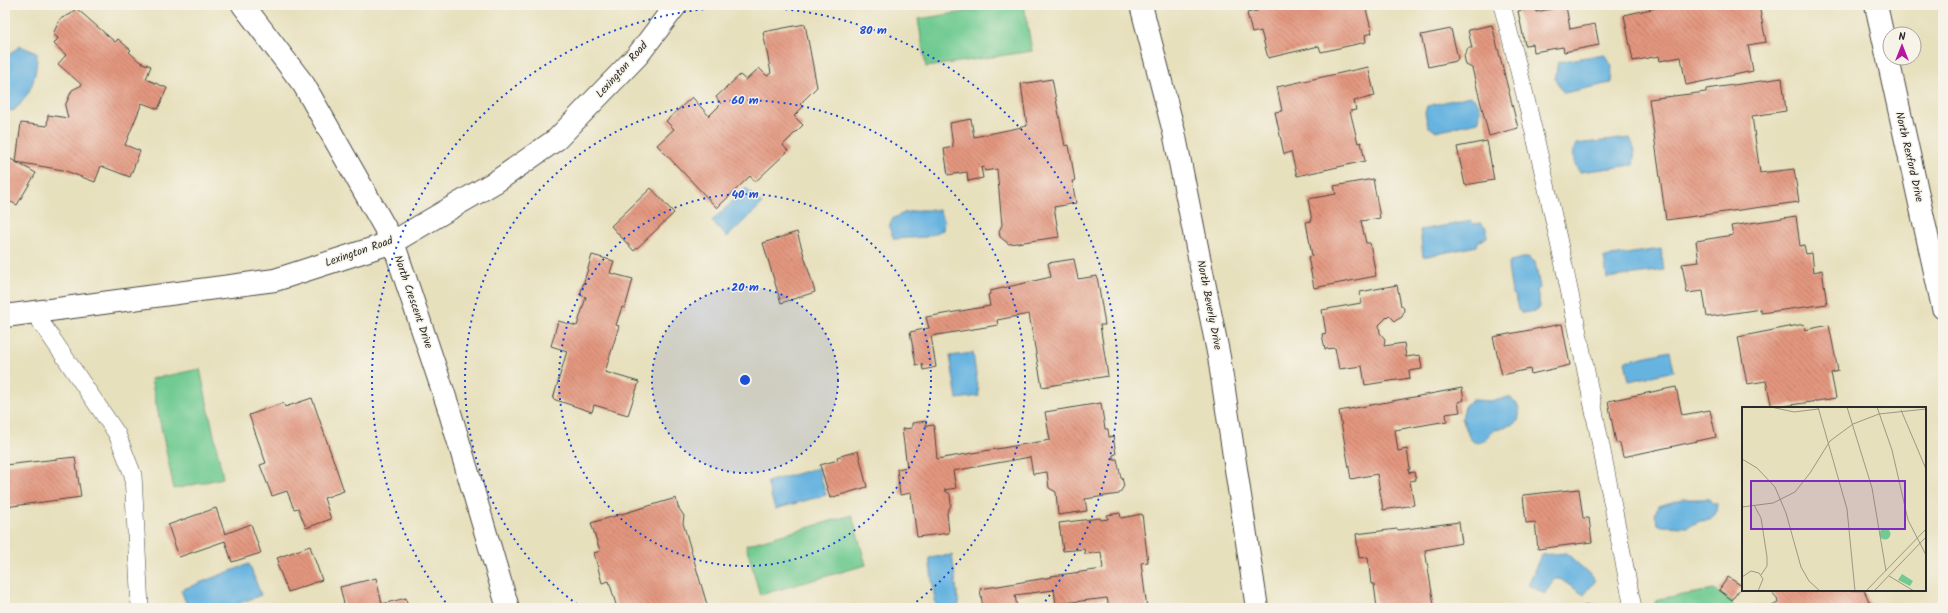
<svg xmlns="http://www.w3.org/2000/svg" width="1948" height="613" viewBox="0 0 1948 613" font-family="Kalam,sans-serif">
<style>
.grass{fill:#70ca91;stroke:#4e7a5e}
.water{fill:#66b3e0;stroke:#486f86}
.building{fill:url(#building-back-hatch)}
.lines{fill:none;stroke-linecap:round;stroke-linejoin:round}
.service-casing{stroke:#474641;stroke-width:18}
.minor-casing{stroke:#474641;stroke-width:24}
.tertiary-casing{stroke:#474641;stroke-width:24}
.service{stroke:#fff;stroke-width:17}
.minor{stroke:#fff;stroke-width:22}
.tertiary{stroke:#fff;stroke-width:22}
.ring{fill:none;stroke:#1d4ed8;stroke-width:2;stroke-dasharray:2 4}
.labels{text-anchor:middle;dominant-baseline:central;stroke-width:3;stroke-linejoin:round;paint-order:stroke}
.street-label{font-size:11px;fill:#2b2b2b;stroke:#f7f3e8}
.inset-road{fill:none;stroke:#9c9883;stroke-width:1}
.view{fill:#7b2cbf;fill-opacity:0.15;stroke:#7b2cbf;stroke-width:2}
.inset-edge{fill:none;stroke:#2b2b2b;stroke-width:2}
.centre{fill:#1d4ed8;stroke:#f7f3e8;stroke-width:2}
.ring-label{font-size:12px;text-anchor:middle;font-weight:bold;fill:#1d4ed8;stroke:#f7f3e8;stroke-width:3;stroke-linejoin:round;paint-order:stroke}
</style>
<defs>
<pattern id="building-back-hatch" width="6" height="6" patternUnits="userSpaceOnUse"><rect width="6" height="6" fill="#e3967f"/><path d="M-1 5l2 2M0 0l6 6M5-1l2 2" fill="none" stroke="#b87b68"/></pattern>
</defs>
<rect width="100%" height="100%" fill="#f7f3e8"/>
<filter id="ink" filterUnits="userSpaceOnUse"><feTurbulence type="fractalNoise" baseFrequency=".025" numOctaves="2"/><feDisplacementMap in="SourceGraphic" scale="8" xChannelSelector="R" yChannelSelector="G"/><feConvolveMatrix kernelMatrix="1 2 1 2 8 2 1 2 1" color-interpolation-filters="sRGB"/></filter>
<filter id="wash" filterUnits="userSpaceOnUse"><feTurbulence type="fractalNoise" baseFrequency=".012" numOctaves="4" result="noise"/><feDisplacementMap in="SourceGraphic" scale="16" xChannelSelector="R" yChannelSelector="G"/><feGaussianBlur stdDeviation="0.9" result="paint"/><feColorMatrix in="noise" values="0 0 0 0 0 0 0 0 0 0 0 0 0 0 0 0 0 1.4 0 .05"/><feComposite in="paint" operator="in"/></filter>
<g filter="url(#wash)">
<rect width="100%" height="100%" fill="#e7e0bd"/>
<g class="grass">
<path d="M1010 5H1024L1032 51 926 67 918 19Z"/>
<path d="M200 369 223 478 174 489 151 379Z"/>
<path d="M852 515 866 565 760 595 746 545Z"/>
<path d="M1714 590 1732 601 1733 608H1652L1658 599Z"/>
</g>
<g class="water">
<path d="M20 46 37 53C37 76 31 96 13 111L5 109V62L11 53Z"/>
<path d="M1604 54 1612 66 1611 83 1564 93 1555 79 1558 62Z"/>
<path d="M1470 96C1481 102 1482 111 1478 122L1435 131 1428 126 1425 113 1427 106Z"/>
<path d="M1630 138 1635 150 1633 165 1580 172C1573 164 1571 154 1576 144Z"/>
<path d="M746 188 762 204 727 237 712 221Z"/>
<path d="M919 210H939L944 221 943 230 926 237 894 239 889 227 892 219 904 213Z"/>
<path d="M1472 221 1473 224 1480 223 1487 229V237L1478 242 1477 246 1423 257 1420 230Z"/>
<path d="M1661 249 1664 270 1607 278 1604 257Z"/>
<path d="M1528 257 1535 262 1540 288 1537 291 1540 306 1536 311 1522 313 1518 310 1515 295 1512 293 1508 267 1510 261Z"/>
<path d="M1670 351 1674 371 1629 381 1625 361Z"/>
<path d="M973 353 979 396 957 399 950 356Z"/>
<path d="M1509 397C1519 403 1521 411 1518 421 1510 427 1503 426 1495 430 1490 432 1489 438 1484 441 1467 449 1468 427 1462 419L1465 405 1473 400 1494 401Z"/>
<path d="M818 468 826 495 775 509 767 482Z"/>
<path d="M1682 499H1709L1712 503 1717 504 1716 513 1710 520 1700 521 1687 527 1662 526 1658 524 1655 515 1658 506Z"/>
<path d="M1566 553 1596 580 1584 595 1560 579H1554L1545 594 1528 585 1541 555Z"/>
<path d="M952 555 959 607 936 608 929 558Z"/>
<path d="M249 564 261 595 227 608H188L181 590Z"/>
</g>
<g id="blocks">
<g class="building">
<path d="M1255 5H1334L1335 8 1345 5H1365L1372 33 1365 35 1366 42 1321 52 1319 46 1268 58 1261 31 1252 33 1247 13 1257 11Z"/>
<path d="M1670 5H1759L1766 42 1748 45 1753 71 1686 85 1681 57 1660 61 1659 56 1633 61 1624 15Z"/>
<path d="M1566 6 1570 29 1595 24 1599 45 1564 52 1563 47 1534 52 1533 44 1525 45 1518 11 1535 8 1536 12Z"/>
<path d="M76 8 115 42 118 39 131 50 129 52 140 62 151 66 146 79 167 88 158 109 142 103 125 145 140 151 130 177 101 166 95 182 63 170 16 162 21 123 47 126 48 115 68 118 65 106 72 90 82 85 58 64 66 55 54 44 58 38 53 34 60 19 71 14Z"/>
<path d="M805 24 817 87 800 104 803 107 794 116 803 125 783 145 788 151 755 182 750 176 717 208 657 145 674 129 666 121 692 97 709 116 721 104 716 97 740 75 746 80 759 68 767 76 771 73 763 32Z"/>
<path d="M1492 25 1518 128 1489 136 1472 68 1466 65 1464 56 1468 48H1472L1468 30Z"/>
<path d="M1451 29 1458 58 1456 61 1428 67 1421 35Z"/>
<path d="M1368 67 1375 96 1354 101 1356 110 1350 111 1358 143 1361 142 1365 161 1297 176 1291 152 1284 154 1275 112 1282 111 1277 87Z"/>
<path d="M1782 78 1786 111 1752 116 1760 173 1794 169 1799 202 1666 220 1649 99 1706 92V89Z"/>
<path d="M1052 79 1065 146 1069 145 1075 181H1072L1076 203 1054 207 1059 237 1009 244 1000 237 999 231 1002 225 997 169 985 171 984 167 981 168 983 178 968 181 967 172 948 175 944 149 953 147 950 123 971 119 974 137 1027 126 1021 84Z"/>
<path d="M1487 141 1494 180 1465 185 1457 147Z"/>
<path d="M5 156 36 173 17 205 5 199Z"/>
<path d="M1373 179 1380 218 1361 221 1366 243H1370L1376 276 1314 288 1308 257 1312 256 1306 222 1312 221 1308 199 1336 194 1334 186Z"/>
<path d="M651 188 674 213 634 251 611 226Z"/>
<path d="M1796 216 1800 246 1804 245 1806 254 1812 253 1814 272 1822 270 1827 304 1761 313V309L1707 317 1703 291 1687 293 1682 264 1699 262 1696 241 1733 235 1731 226Z"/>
<path d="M797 232 815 292 781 303 763 243Z"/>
<path d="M592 255 614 261 610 273 633 279 625 308 622 307 616 325 619 326 605 372 639 382 628 415 594 405 592 412 553 399 567 351 551 346 558 321 577 326 586 297 580 295Z"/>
<path d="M1074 259 1078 279 1097 276 1105 325H1100L1108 376 1042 387 1029 314 997 320 998 325 931 336 936 367 923 370 922 364 916 365 910 332 929 328 926 317 990 306 988 295 990 294V291L1051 277 1048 263Z"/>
<path d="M1397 285 1401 306H1403L1404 310 1402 317 1395 321 1389 315 1379 325 1380 333 1385 339 1384 346 1404 343 1406 357 1420 355 1422 369 1409 371 1410 378 1365 385 1362 366 1339 369 1335 348 1325 349 1322 334 1326 333 1322 310 1361 303 1360 292Z"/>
<path d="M1562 324 1570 365 1531 374 1530 369 1502 375 1493 337Z"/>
<path d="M1804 324 1805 330 1829 325 1838 371 1831 373 1836 398 1772 408 1766 381 1747 384 1738 337Z"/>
<path d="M1676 387 1682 415 1710 410 1716 437 1623 457 1620 443H1616L1608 401Z"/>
<path d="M1462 388 1464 400 1458 402 1460 412 1446 414 1447 421 1395 430 1398 451 1407 449 1410 469 1408 470 1409 473 1414 472 1416 480 1410 481 1414 505 1383 510 1377 474 1351 479 1339 411Z"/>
<path d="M312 398 344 491 324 498 331 519 306 528 298 508 294 509 287 491 272 496 260 465 266 463 249 415 283 403 285 407Z"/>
<path d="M1101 403 1105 429H1108L1109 437 1113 436 1116 454 1113 455V459H1117L1121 478H1122L1124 486 1119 494 1085 499 1087 511 1058 515 1056 492 1049 488 1047 472 1033 474 1030 457 953 471 956 488 944 490 950 494 951 505 947 513 949 533 917 537 911 493 900 495 897 469 907 467 902 429 912 428V423L926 421V426L934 425 937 459 1050 440 1045 412Z"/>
<path d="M858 451 867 487 830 498 820 465 838 460 837 457Z"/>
<path d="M75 457 81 497 5 507V465Z"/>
<path d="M1579 489 1583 518H1589L1592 542 1538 549 1535 522 1526 523 1523 495Z"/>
<path d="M676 498 678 507 684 516 683 523 708 608H626L625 606 617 608 609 581 602 583 594 553 600 551 591 523Z"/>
<path d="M216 508 225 534 251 524 261 553 232 562 225 541 179 557 168 525Z"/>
<path d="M1120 513 1121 518 1142 514 1148 562 1141 563 1147 608H1109L1107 598 1056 604 1054 590 1015 595 1017 608H983L980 589 1052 577 1051 576 1103 569 1101 552 1085 554 1084 549 1063 551 1059 523 1100 518 1101 520 1108 519 1107 515Z"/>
<path d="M1459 522 1462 543 1425 550 1434 605 1420 608H1377L1374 584H1371L1368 557 1359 558 1356 534 1397 529 1399 530Z"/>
<path d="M310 546 322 580 288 592 277 564 279 562 277 558Z"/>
<path d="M1728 577 1742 586 1732 600 1719 590Z"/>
<path d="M376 578 382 604 406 598 408 608H345L340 587Z"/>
<path d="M1770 590H1864L1871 606 1868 608H1773L1772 606 1778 603 1777 598Z"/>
<path d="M1591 605V608H1579L1578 607Z"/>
</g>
</g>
</g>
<g filter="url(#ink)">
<use href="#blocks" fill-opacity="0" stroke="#474641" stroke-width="1"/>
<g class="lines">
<g class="service-casing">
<g id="service">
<path d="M1502 5C1555 204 1593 406 1633 608"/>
<path d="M34 312 117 434 133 475 140 608"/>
</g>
</g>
<g class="minor-casing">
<g id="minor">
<path d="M243 5 304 85 393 242 448 406 508 608"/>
<path d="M5 316 275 280 393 242 497 181 557 139 638 55 676 5"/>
</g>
</g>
<g class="tertiary-casing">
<g id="tertiary">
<path d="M1141 5 1174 132 1219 357 1257 608"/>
<path d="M1876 5 1943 308"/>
</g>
</g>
<use href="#service" class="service"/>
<use href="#minor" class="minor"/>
<use href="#tertiary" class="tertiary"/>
</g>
</g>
<circle cx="745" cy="380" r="93" fill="#1d4ed8" fill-opacity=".12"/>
<g class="ring">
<circle cx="745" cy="380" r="93"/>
<circle cx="745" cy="380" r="186"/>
<path d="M582 608A280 280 0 1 1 908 608"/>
<path d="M449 607A373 373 0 1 1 1041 607"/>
</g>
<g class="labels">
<g class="street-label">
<text transform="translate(622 70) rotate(-48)">Lexington Road</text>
<text transform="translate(1909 157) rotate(77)">North Rexford Drive</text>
<text transform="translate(359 252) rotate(-19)">Lexington Road</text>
<text transform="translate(413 302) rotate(71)">North Crescent Drive</text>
<text transform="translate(1209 305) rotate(79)">North Beverly Drive</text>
</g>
</g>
<g transform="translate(1742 407)">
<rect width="184" height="184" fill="#e7e0bd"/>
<path d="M137.5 127a5.5 5.5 0 1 1 11 0a5.5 5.5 0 1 1-11 0ZM160 167 171 174 168 179 156 173Z" fill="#70ca91"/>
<path class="inset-road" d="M29 0 52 5 76 2M76 0 105 102 113 184M105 0 130 81 144 164M135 0 150 43 166 113 184 148M159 3 184 62M0 52 15 61 33 80 44 106 59 160 67 174 78 184M12 98 19 111 25 150V159L19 168M0 100 31 96 53 85 68 66 88 34 111 17 137 7 184 2M147 169 172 184M0 170 9 164 17 166 21 172 16 184M124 184 184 122M132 184 184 130"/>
<path class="view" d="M9 74H163V122H9Z"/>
<rect width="184" height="184" class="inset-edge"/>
</g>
<circle cx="745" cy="380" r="6" class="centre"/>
<g class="ring-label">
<text x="873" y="34">80 m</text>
<text x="745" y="104">60 m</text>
<text x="745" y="198">40 m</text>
<text x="745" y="291">20 m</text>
</g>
<rect width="1948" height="613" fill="none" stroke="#f7f3e8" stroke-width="20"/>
<g transform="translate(1902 46)"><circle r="19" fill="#f7f3e8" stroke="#a5a39c"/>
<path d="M0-3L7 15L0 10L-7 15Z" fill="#b5179e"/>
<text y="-6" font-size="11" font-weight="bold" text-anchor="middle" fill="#2b2b2b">N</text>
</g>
</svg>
